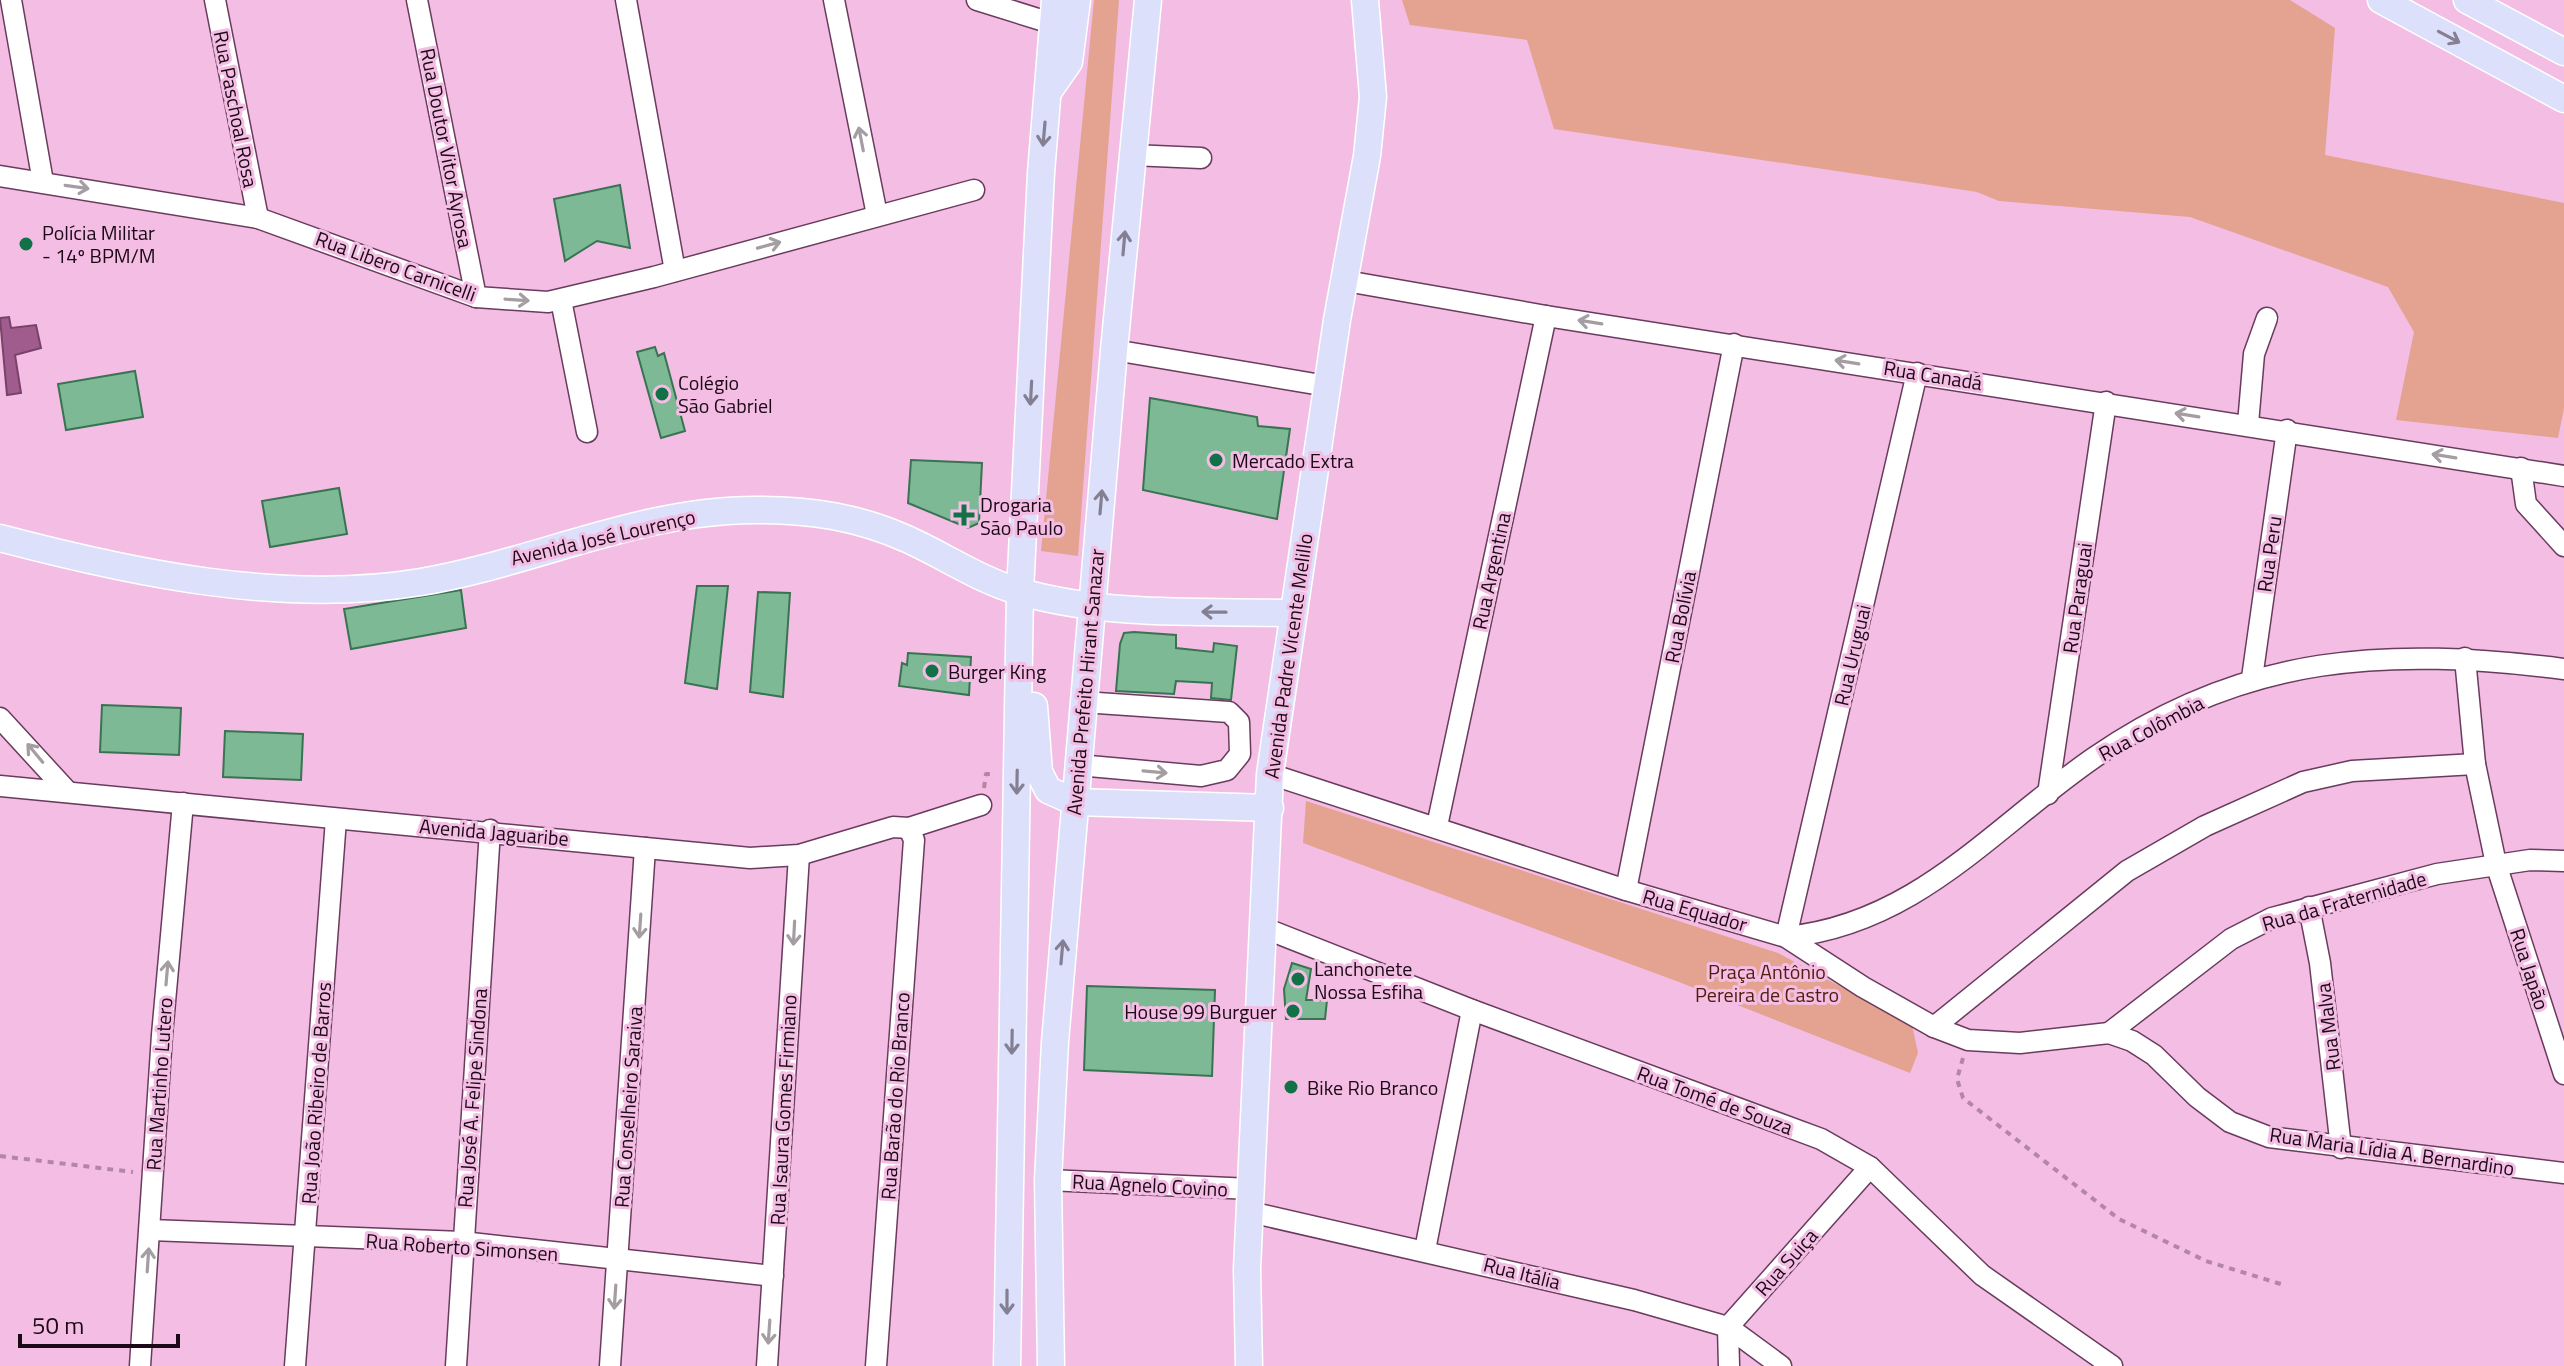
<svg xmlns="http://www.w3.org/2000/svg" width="2564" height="1366" viewBox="0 0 2564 1366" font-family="'Titillium Web',sans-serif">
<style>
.green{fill:#e3a390}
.water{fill:#9f5c8d;stroke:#77436a;stroke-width:2}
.building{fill:#7db995;stroke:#397353;stroke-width:2}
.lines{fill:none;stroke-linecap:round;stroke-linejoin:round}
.minor-casing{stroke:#693b5d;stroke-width:23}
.major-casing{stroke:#fff;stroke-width:29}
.path{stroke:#b286a5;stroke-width:4;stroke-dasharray:6 6;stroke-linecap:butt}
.minor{stroke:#fff;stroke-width:20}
.major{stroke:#dce0fb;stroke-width:26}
.oneway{stroke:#857f94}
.oneway2{stroke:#a49da2}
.poi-dot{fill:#127146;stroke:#f4bde3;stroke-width:3}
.labels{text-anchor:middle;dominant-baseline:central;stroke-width:6;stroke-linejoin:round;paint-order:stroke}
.street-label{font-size:20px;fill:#1b0917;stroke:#f4bde3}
.poi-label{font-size:20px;fill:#1b0917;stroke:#f4bde3;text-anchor:start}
.park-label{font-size:20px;fill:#501c0b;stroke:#f4bde3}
</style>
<rect width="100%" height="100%" fill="#f4bde3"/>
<g class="green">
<path d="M1094 0H1119L1078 556 1041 551Z"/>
<path d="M1402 0H2290L2335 28 2325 155 2564 203V408L2558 438 2396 420 2414 332 2388 287 2190 217 1999 201 1977 192 1554 129 1527 40 1410 25Z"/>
<path d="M1306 801 1778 953 1912 1025 1918 1053 1910 1073 1679 982 1303 843Z"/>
</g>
<path class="water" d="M9 317 11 328 36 325 41 348 15 355 21 393 7 395 0 318Z"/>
<g class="building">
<path d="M620 185 630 248 597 241 565 261 554 199Z"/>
<path d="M655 347 658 356 664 353 685 431 661 438 637 352Z"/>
<path d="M135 371 143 417 66 430 58 384Z"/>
<path d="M1150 398 1257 417 1258 426 1290 429 1277 519 1143 490Z"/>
<path d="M911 460 982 463 979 523 968 528 908 503Z"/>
<path d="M339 488 347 534 270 547 262 501Z"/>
<path d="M697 586H728L717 689 685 683Z"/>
<path d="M461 590 466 628 351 649 344 609Z"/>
<path d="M758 592 790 593 783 697 750 692Z"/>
<path d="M1134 632 1176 635V648L1213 652 1214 643 1237 646 1231 700 1211 698 1212 683 1176 681 1174 694 1116 691 1120 644 1124 633Z"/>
<path d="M908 653 971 657 969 695 899 686 902 663 907 665Z"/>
<path d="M102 705 181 708 179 755 100 752Z"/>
<path d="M225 731 303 734 301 780 223 777Z"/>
<path d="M1292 963 1311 969 1306 1000H1327L1325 1019H1286L1284 989Z"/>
<path d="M1087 986 1215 990 1212 1076 1084 1070Z"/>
</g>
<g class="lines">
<g class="minor-casing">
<g id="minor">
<path d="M11 0 43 182"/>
<path d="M215 0 258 218"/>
<path d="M417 0 476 297"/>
<path d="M626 0 675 271"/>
<path d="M834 0 877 215"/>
<path d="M977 0 1054 24"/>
<path d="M1132 155 1201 158"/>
<path d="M0 176 258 218 476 297 548 302 654 277 974 190"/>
<path d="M1346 281 1546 316 2564 476"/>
<path d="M561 300 587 432"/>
<path d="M1114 350 1327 386"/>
<path d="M1917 373 1786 937C1917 924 1993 827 2095 757 2246 653 2388 647 2564 669"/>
<path d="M2248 424 2254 354 2267 318"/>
<path d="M2521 468 2526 504 2564 546"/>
<path d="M2465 658 2475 764 2496 864 2564 1074"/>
<path d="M2252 678 2287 430"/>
<path d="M0 718 67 791"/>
<path d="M1078 765 1201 776 1227 770 1240 754 1239 722 1229 712 1083 702"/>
<path d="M1270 774 1626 890 1786 937 1863 987 1934 1027 1968 1040 2020 1043 2109 1033 2132 1041 2154 1055 2197 1097 2230 1122 2269 1137 2564 1173"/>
<path d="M0 786 750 858 799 855 893 827 909 828 981 805"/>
<path d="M2048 794 2106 402"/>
<path d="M1437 826 1546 316"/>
<path d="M1626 890 1734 344"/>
<path d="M2309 907 2320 963 2341 1148"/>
<path d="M1264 928 1472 1010 1821 1139 1870 1167 1982 1275 2112 1366"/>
<path d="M1934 1027 2127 871 2205 826 2303 782 2352 771 2475 764"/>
<path d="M2109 1033 2231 939 2272 918 2437 874 2530 860 2564 861"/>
<path d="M1048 1180 1252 1189"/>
<path d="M1250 1212 1634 1300 1728 1327 1781 1366"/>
<path d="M150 1230 462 1242 773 1276"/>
<path d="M1425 1250 1472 1010"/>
<path d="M140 1366 162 1035 183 803"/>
<path d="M295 1366 336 819"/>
<path d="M456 1366 490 830"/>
<path d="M610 1366 645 848"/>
<path d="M767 1366 799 855"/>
<path d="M876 1366 914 840 909 828"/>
<path d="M1729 1366 1728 1327 1870 1167"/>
</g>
</g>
<g class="major-casing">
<g id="major">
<path d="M2381 0 2564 99"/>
<path d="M2467 0 2564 52"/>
<path d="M1048 92 1069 62 1077 0"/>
<path d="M0 538C133 573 283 605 421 582 534 563 641 509 758 510 811 510 858 517 907 539 945 556 981 581 1021 592 1110 617 1202 611 1292 613"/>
<path d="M1034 706 1039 772 1048 790 1075 802 1270 808"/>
<path d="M1007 1366 1020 592 1041 173 1055 0"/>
<path d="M1051 1366 1048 1180 1055 1042 1114 350 1148 0"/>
<path d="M1249 1366 1247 1269 1270 774 1337 320 1367 156 1373 97 1365 0"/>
</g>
</g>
<g class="path">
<path d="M984 788 986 774H995"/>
<path d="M1963 1058 1957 1079 1963 1098 2119 1219 2206 1261 2284 1285"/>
<path d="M0 1156 133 1172"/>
</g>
<use href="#minor" class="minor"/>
<use href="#major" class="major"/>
</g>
<defs><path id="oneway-shaft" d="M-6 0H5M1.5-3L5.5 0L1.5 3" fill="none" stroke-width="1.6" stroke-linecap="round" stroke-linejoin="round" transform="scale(2)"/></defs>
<g class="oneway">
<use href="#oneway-shaft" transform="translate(2449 37) rotate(28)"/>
<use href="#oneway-shaft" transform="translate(1044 134) rotate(95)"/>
<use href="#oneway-shaft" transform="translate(1124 243) rotate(-85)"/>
<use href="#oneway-shaft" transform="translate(1031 393) rotate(93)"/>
<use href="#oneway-shaft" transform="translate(1101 502) rotate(-85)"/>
<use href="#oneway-shaft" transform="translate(1214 612) rotate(-179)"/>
<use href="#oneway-shaft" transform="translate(1017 782) rotate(91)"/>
<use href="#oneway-shaft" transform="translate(1062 952) rotate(-85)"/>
<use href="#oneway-shaft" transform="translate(1012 1042) rotate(91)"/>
<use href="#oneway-shaft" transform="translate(1007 1302) rotate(90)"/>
</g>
<g class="oneway2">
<use href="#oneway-shaft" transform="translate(861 139) rotate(-101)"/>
<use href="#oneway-shaft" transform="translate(77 187) rotate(8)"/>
<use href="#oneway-shaft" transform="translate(769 245) rotate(-15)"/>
<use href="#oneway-shaft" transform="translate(517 300) rotate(4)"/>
<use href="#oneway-shaft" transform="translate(1590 322) rotate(-171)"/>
<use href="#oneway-shaft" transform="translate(1847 362) rotate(-171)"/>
<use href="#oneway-shaft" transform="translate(2187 415) rotate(-171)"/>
<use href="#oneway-shaft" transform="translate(2444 456) rotate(-171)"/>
<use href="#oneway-shaft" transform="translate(35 753) rotate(-130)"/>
<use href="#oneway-shaft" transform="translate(1155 772) rotate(5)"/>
<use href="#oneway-shaft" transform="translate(640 926) rotate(94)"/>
<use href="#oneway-shaft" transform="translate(794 933) rotate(93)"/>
<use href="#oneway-shaft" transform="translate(167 973) rotate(-85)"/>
<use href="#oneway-shaft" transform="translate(148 1260) rotate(-86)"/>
<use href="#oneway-shaft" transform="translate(615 1297) rotate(94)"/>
<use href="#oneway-shaft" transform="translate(769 1332) rotate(94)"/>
</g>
<g class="poi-dot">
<circle cx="26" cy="244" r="8"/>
<circle cx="662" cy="394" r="8"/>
<circle cx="1216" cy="460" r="8"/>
<path d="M960 503h8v8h8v8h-8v8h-8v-8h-8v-8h8z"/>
<circle cx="932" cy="671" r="8"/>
<circle cx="1298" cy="979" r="8"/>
<circle cx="1293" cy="1011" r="8"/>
<circle cx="1291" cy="1087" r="8"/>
</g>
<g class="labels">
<g class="street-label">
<text transform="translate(236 109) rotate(79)">Rua Paschoal Rosa</text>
<text transform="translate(447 148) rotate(79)">Rua Doutor Vitor Ayrosa</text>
<text transform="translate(396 266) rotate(20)">Rua Libero Carnicelli</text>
<text transform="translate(1933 375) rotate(9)">Rua Canadá</text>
<text transform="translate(603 537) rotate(-13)">Avenida José Lourenço</text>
<text transform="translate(2269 554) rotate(-82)">Rua Peru</text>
<text transform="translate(1491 571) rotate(-78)">Rua Argentina</text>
<text transform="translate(2077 598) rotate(-82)">Rua Paraguai</text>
<text transform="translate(1680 617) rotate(-79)">Rua Bolívia</text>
<text transform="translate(1852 655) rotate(-77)">Rua Uruguai</text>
<text transform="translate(1288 656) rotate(-82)">Avenida Padre Vicente Melillo</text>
<text transform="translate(1085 682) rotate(-85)">Avenida Prefeito Hirant Sanazar</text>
<text transform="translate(2151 728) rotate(-28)">Rua Colômbia</text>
<text transform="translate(494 832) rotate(5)">Avenida Jaguaribe</text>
<text transform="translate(2344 901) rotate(-16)">Rua da Fraternidade</text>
<text transform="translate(1695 910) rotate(16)">Rua Equador</text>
<text transform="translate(2530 969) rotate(72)">Rua Japão</text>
<text transform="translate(2328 1027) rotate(-97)">Rua Malva</text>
<text transform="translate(159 1084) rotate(-86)">Rua Martinho Lutero</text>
<text transform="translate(316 1093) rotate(-86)">Rua João Ribeiro de Barros</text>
<text transform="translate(895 1096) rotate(-86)">Rua Barão do Rio Branco</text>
<text transform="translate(472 1098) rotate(-86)">Rua José A. Felipe Sindona</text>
<text transform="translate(1715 1100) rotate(20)">Rua Tomé de Souza</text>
<text transform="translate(628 1107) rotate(-86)">Rua Conselheiro Saraiva</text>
<text transform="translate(783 1110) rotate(-87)">Rua Isaura Gomes Firmiano</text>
<text transform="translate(2392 1151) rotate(8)">Rua Maria Lídia A. Bernardino</text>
<text transform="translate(1150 1185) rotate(3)">Rua Agnelo Covino</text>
<text transform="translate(462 1247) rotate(4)">Rua Roberto Simonsen</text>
<text transform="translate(1786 1262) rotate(-48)">Rua Suiça</text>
<text transform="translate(1522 1273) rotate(14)">Rua Itália</text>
</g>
<g class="poi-label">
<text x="42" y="232">Polícia Militar<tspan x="42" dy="23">- 14º BPM/M</tspan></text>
<text x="678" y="382">Colégio<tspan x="678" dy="23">São Gabriel</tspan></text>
<text x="1232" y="460">Mercado Extra</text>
<text x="980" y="504">Drogaria<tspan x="980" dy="23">São Paulo</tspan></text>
<text x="948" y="671">Burger King</text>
<text x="1314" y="968">Lanchonete<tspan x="1314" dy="23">Nossa Esfiha</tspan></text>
<text x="1277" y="1011" text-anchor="end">House 99 Burguer</text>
<text x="1307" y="1087">Bike Rio Branco</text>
</g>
<g class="park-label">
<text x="1767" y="971">Praça Antônio<tspan x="1767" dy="23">Pereira de Castro</tspan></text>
</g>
</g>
<path d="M20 1334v12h158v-12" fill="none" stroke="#1b0917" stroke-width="4"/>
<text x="32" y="1334" font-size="24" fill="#1b0917" stroke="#f4bde3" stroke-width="6" paint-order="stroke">50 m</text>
</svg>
